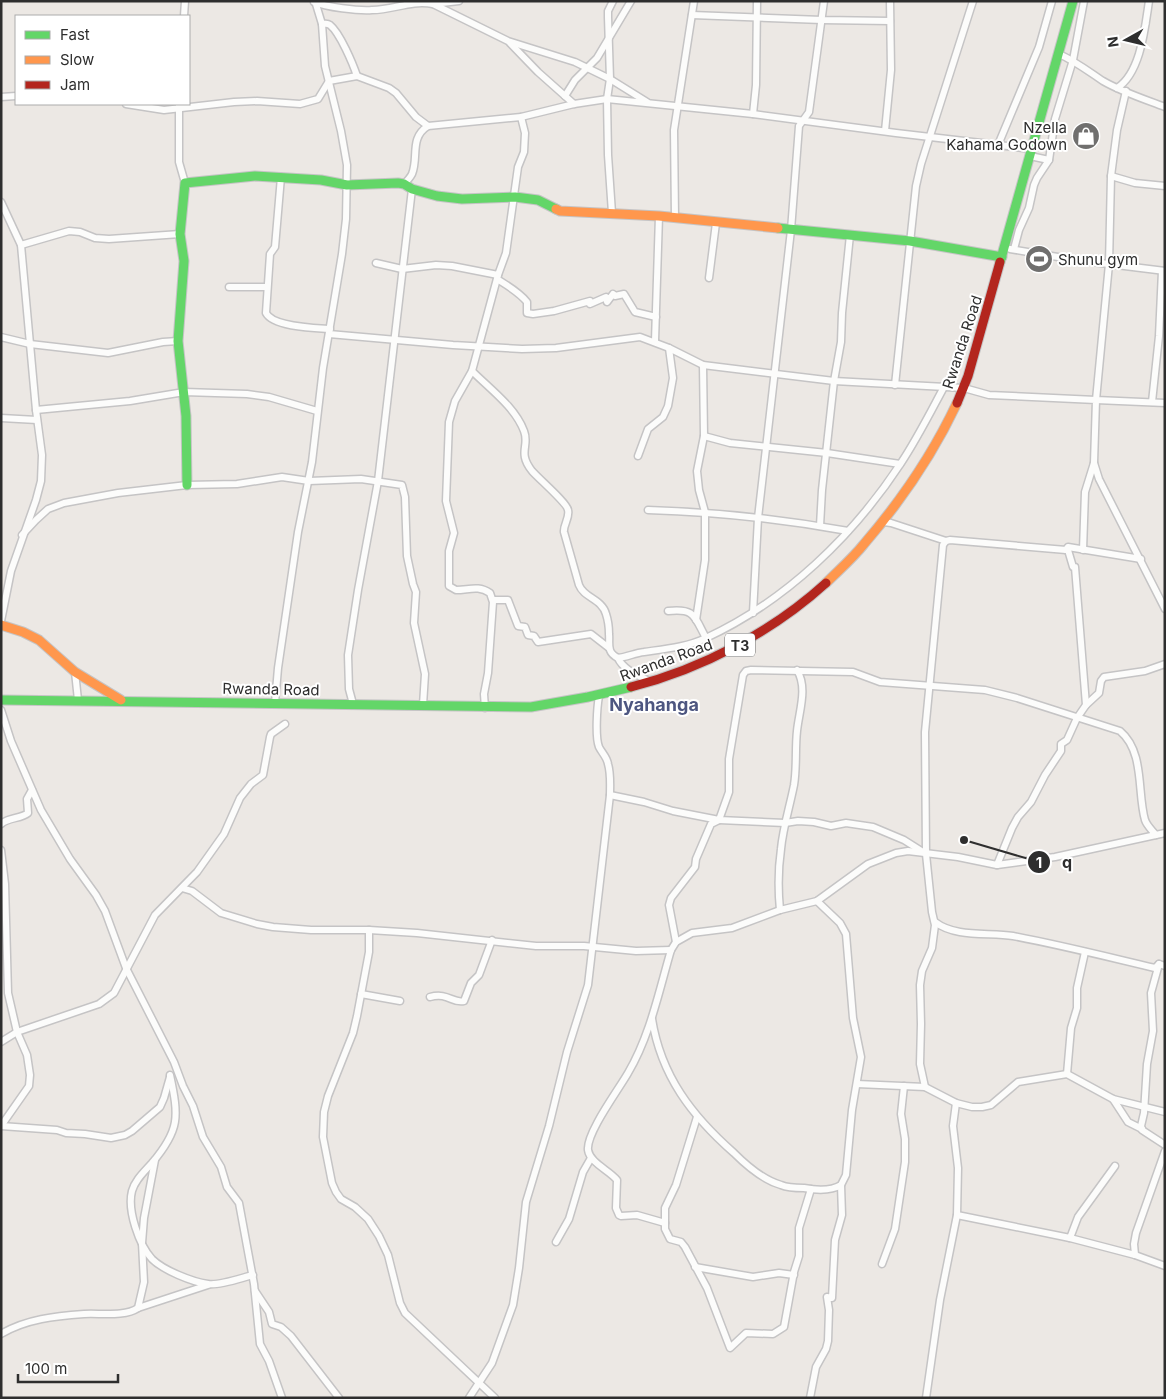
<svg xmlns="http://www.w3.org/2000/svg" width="1166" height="1399" viewBox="0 0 1166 1399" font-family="Inter,sans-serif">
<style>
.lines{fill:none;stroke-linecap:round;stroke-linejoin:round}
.street-casing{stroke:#c5c4c5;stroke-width:9}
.fast-casing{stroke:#c5c4c5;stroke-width:11}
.slow-casing{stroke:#c5c4c5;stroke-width:11}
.jam-casing{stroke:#c5c4c5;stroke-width:11}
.street{stroke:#fcfcfb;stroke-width:6}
.fast{stroke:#63d668;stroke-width:9}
.slow{stroke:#ff974d;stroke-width:9}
.jam{stroke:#b3261e;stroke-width:9}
.labels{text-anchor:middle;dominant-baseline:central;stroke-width:4;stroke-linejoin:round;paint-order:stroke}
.shield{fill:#fff;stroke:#6d6d6d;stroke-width:1}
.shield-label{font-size:14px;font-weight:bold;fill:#2e2e2e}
.poi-label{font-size:15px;fill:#2e2e2e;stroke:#fff;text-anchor:end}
.street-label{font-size:15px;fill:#2e2e2e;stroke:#fff}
.quarter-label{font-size:18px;font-weight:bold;fill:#4d5680;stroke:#fff}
.leader{fill:none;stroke:#2e2e2e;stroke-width:2}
.callout-dot{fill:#2e2e2e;stroke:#fff;stroke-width:2}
.mark-label{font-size:15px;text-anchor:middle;font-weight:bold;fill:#fff}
.callout-label{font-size:16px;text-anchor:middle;font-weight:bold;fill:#2e2e2e;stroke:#fff;stroke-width:4;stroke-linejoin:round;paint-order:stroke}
</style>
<rect width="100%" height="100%" fill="#ece8e4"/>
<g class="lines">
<g class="street-casing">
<g id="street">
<path d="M314 2C326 7 358 11 372 10 394 10 410 0 433 4L508 41 575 62 610 79 647 102"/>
<path d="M433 4 459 1"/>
<path d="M692 15 822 20 890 21"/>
<path d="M184 16 185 1"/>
<path d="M322 24C326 24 327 23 330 25 340 33 353 64 357 76"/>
<path d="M510 43 538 72 574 104"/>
<path d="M1059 54C1075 61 1088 71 1103 81 1122 92 1144 99 1165 107"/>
<path d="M1117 88C1141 73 1145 27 1149 1"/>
<path d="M1126 91 1117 130 1111 176 1109 264 1096 400 1165 403"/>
<path d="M565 96 575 80 597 58 631 1"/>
<path d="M1 97 16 96"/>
<path d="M126 104 164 110 234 102 257 101 300 104 318 99 329 81 357 76 389 88 396 93 416 117 428 126"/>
<path d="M179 104V162L185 183"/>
<path d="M753 114 756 85 757 1"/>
<path d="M885 131 891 70 890 1"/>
<path d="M998 145 1039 47 1052 1"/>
<path d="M1030 156 1049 160"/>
<path d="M1111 176 1135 183 1165 186"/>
<path d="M281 177 275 247 270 254 266 313C273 327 315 328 330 329"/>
<path d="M404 184C407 181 410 178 412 174 419 157 409 138 428 126L521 117 574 104 607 99 753 114 896 133 1032 149"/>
<path d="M1 202 21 245 36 410 42 455 41 481 36 500 11 571 1 621"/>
<path d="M612 213 608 155 607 99 610 79 608 17V11L613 1"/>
<path d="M675 218 674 130 694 1"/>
<path d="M21 245 69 231 80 232 95 238 109 239 180 234"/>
<path d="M1010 249 1076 260 1165 271"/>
<path d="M1014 249 1019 230 1029 208 1034 185 1037 178 1049 160 1055 119 1073 60 1084 1"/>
<path d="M376 263 402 269 436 265 452 266 498 275"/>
<path d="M709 278 716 223"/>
<path d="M497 279C508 286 519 292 527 302V313L533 314 554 311 590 301V304L606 297 607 302 613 294 615 296 624 294 635 312 656 317"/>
<path d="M229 287H267"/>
<path d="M329 334 453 345 522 349 556 348 640 337 669 348 703 365 834 381 964 388 989 395 1096 400 1094 463 1099 479 1165 609"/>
<path d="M1 337 30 344 108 353 163 342 178 341"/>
<path d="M655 341 659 216"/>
<path d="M472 371C490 389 515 407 524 431 530 446 517 452 532 471 539 479 567 503 568 510 570 518 563 525 564 532L579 585C584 598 602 599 606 614 608 620 609 627 609 634 610 644 606 652 618 658 627 657 635 653 644 652 665 649 687 647 706 638 786 601 853 536 901 463 917 439 930 413 944 387"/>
<path d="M895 385 916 186 921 164 973 1"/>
<path d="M1152 402 1159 336 1162 271"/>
<path d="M36 410 130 401 184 392 247 394 269 397 317 411"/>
<path d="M1 418 37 420"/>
<path d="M704 436 730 443 827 453 900 464"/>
<path d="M638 456 648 429 663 417 668 406 673 378 669 348"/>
<path d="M648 510C715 512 782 519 848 531"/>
<path d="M884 522 891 523 946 541"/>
<path d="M820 526 822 490 834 381 841 342 842 313 850 235"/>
<path d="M22 535 36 520 48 509 64 503 118 493 187 485 237 484 282 477 309 481 361 479 402 485 405 497 407 556 413 584 416 592 414 623 425 674 423 705"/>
<path d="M1083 550 1085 492 1094 463"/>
<path d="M493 600H508L518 626 525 627 528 635 534 636 538 642 591 634 609 648"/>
<path d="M668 611C695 608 694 616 706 638"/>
<path d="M753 613 758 518 791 230 799 126 809 112 824 1"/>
<path d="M696 620 705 560V512L699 490 697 471 704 436 703 365"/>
<path d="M618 658C623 670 640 676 651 682"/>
<path d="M75 672 78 700"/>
<path d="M275 703 278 668 298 532 312 462 323 368 342 254 346 219 347 165 341 131 325 66 322 24 315 1"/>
<path d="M353 704 349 689 348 655 358 590 378 481 412 189"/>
<path d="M1086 705 1099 693 1101 681 1104 677 1145 671 1165 664"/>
<path d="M485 708 484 694 488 673 493 602 490 593C478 585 469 590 456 590L449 586V551L454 533 446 501 449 422 455 401 472 371 498 275 506 253 518 167 524 152 525 133 521 117"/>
<path d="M1 710 11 741 41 810 70 859 96 895 105 911 126 968 174 1062 183 1086 193 1106 203 1137 221 1167 227 1187 239 1203 254 1284 260 1344 269 1361 282 1398"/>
<path d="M610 795 644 802 673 811 719 820 785 823 798 821 814 822 831 826 846 823 873 827 904 840 923 852"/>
<path d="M1 824C9 817 21 819 28 813L27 799 32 790"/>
<path d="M1 850 5 884 8 993 17 1032 27 1055 30 1075 29 1086 1 1126"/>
<path d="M997 865 1012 828 1018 817 1031 802 1045 775 1061 751V744L1067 740 1077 718 1086 705 1075 567H1073L1068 550H1066"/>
<path d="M182 888 192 891 221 913 257 924 273 927 311 930H369L417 933 536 946H584L636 951 671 950"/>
<path d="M780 910C778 890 778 870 781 849 783 827 790 806 794 785 797 767 795 749 797 731 799 711 808 688 797 670"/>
<path d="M935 922C956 938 989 932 1013 936 1061 945 1108 957 1155 968L1159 964 1165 966"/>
<path d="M369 930V952L357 1016 353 1033 328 1096 324 1112 323 1137 332 1183 336 1192 341 1199 355 1207 368 1219 379 1236 388 1255 400 1303 405 1313 495 1398"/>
<path d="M676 942 669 905 671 898 695 867 696 859 711 824 719 820 729 792V759L743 675 746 671 751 670 853 672 880 682 985 690 1017 698 1120 731C1145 752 1137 793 1145 820 1147 826 1152 830 1156 835"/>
<path d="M1159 964 1151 993 1153 1031 1147 1064 1144 1113 1141 1126 1142 1130 1165 1145"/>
<path d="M361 994 400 1001"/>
<path d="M430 997C448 992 453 1004 464 1001L471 983 479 975 492 940"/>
<path d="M652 1019C661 1076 692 1116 734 1153 747 1166 763 1180 781 1185 788 1188 796 1188 804 1188 815 1190 831 1191 841 1185"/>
<path d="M1 1042 17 1032 99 1004 114 993 155 915 197 872 224 834 240 798 251 784 263 775 270 737 271 734 285 724"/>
<path d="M1067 1074 1071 1028 1077 1008V988L1085 952"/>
<path d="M170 1075C179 1117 180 1130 152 1163 144 1172 135 1180 132 1191 127 1210 139 1245 152 1259 163 1270 192 1282 208 1284 219 1286 241 1278 253 1275"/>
<path d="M857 1084 925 1087 956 1103 972 1107H982L991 1105 1018 1082 1067 1074 1113 1099 1165 1112"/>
<path d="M925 1087 920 1064 921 1024 920 985 922 971 932 948 935 925 932 912 926 854 925 732 943 545 946 541 950 540 1066 550 1068 547 1141 559"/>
<path d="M1113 1099 1128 1122 1142 1129"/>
<path d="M697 1117 676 1185 665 1208V1229L670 1239 681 1242 685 1247 707 1288 730 1348 746 1333 773 1334 784 1327 794 1272 799 1256V1228L811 1189"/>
<path d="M1 1126 57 1130 66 1133 85 1134 111 1138 125 1135 132 1131 160 1107 164 1098 170 1077"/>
<path d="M957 1215 1070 1238 1135 1255 1165 1266"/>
<path d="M665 1223 637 1215 621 1216 619 1215 616 1208 617 1180C609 1170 590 1163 588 1150 586 1133 619 1089 628 1073 650 1036 659 991 671 950L676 942 692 933 732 928 780 910 817 901 868 864 896 853 908 851 958 857 997 865 1055 857 1165 833"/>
<path d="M1070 1238 1078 1217 1115 1166"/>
<path d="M556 1242 569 1219 583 1172 591 1158"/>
<path d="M1135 1255 1134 1244 1136 1233 1165 1151"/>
<path d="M882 1264 895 1229 905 1162V1139L901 1114 904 1086"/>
<path d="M695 1267 753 1277 779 1273 794 1275"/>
<path d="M255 1291 269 1312 272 1324 281 1327 291 1336 339 1398"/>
<path d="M138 1308 208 1285"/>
<path d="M1 1334C26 1319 56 1316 84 1314 100 1313 125 1317 138 1308L144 1282 142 1243 144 1218 155 1160"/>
<path d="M469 1398 492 1363 513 1305 519 1268 526 1202 549 1126 567 1052 588 985 610 795C610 785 611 774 608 764 607 757 602 753 599 747 595 737 597 707 599 696"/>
<path d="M810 1398 816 1367 826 1349 828 1341 829 1310 827 1297 832 1298 835 1240 842 1215 841 1185 846 1175 852 1110 861 1057 853 1018 846 934 840 923 817 901"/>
<path d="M926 1398 940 1300 957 1215 958 1168 953 1126 956 1103"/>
</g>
</g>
<g class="fast-casing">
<g id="fast">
<path d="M778 228 910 241 1002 257"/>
<path d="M1000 262 1073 1"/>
<path d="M187 485 186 416 178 341 184 261 180 234 185 183 255 176 321 180 347 185 398 183 404 184 412 189 437 196 462 199 515 197 538 200 556 209"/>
<path d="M1 700 531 707 588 697 631 687"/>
</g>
</g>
<g class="slow-casing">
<g id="slow">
<path d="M556 209 560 211 659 216 778 228"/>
<path d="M826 583C839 570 853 558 864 544 901 501 933 454 957 403"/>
<path d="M1 625 23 632 39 640 75 672 121 700"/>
</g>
</g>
<g class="jam-casing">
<g id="jam">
<path d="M957 403 968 376 1000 262"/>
<path d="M631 687C702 669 772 632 826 583"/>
</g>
</g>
<use href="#street" class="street"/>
<use href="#fast" class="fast"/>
<use href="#slow" class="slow"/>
<use href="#jam" class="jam"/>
</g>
<defs>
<g id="shop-disc" transform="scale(1.4375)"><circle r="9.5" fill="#706f6e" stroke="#fff"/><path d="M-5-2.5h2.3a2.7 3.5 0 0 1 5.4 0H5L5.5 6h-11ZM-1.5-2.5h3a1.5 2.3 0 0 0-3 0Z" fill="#fff"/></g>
<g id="stadium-disc" transform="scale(1.4375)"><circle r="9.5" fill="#706f6e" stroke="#fff"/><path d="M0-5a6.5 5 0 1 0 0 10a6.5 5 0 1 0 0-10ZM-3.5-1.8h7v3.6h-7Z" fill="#fff"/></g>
</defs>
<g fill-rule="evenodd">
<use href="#shop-disc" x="1086" y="136"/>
<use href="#stadium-disc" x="1039" y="259"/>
</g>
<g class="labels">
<rect class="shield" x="725" y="633.5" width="30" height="23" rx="4"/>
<g class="shield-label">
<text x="740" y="645">T3</text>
</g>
<g class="poi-label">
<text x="1067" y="127">Nzella<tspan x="1067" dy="17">Kahama Godown</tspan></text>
<text x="1058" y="259" text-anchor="start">Shunu gym</text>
</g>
<g class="street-label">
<text transform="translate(962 342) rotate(-72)">Rwanda Road</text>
<text transform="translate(666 660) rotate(-20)">Rwanda Road</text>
<text transform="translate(271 689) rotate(1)">Rwanda Road</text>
</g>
<g class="quarter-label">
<text x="654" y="704">Nyahanga</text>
</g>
</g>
<path class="leader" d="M964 840L1039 862"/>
<g class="callout-dot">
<circle cx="964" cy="840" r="5"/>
<circle cx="1039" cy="862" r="12"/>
</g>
<g class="mark-label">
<text x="1039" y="868">1</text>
</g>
<g class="callout-label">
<text x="1067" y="868">q</text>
</g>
<rect width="1166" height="1399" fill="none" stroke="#2e2e2e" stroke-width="5"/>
<rect x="15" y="15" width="175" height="90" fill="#ffffff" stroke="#ababab"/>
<rect x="25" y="31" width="25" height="8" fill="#63d668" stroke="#ababab"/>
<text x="60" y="40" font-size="15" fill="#2e2e2e">Fast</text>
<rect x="25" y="56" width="25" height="8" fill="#ff974d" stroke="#ababab"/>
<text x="60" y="65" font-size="15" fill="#2e2e2e">Slow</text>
<rect x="25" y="81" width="25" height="8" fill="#b3261e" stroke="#ababab"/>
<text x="60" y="90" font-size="15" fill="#2e2e2e">Jam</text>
<g transform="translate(1126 40) rotate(262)" stroke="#ffffff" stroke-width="4" paint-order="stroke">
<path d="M0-4L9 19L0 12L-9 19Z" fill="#2e2e2e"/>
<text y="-8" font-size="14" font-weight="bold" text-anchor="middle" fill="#2e2e2e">N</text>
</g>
<path d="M18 1374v8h100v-8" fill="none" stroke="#2e2e2e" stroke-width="2.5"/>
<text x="25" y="1374" font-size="15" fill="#2e2e2e" stroke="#ffffff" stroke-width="4" paint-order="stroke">100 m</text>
</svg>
